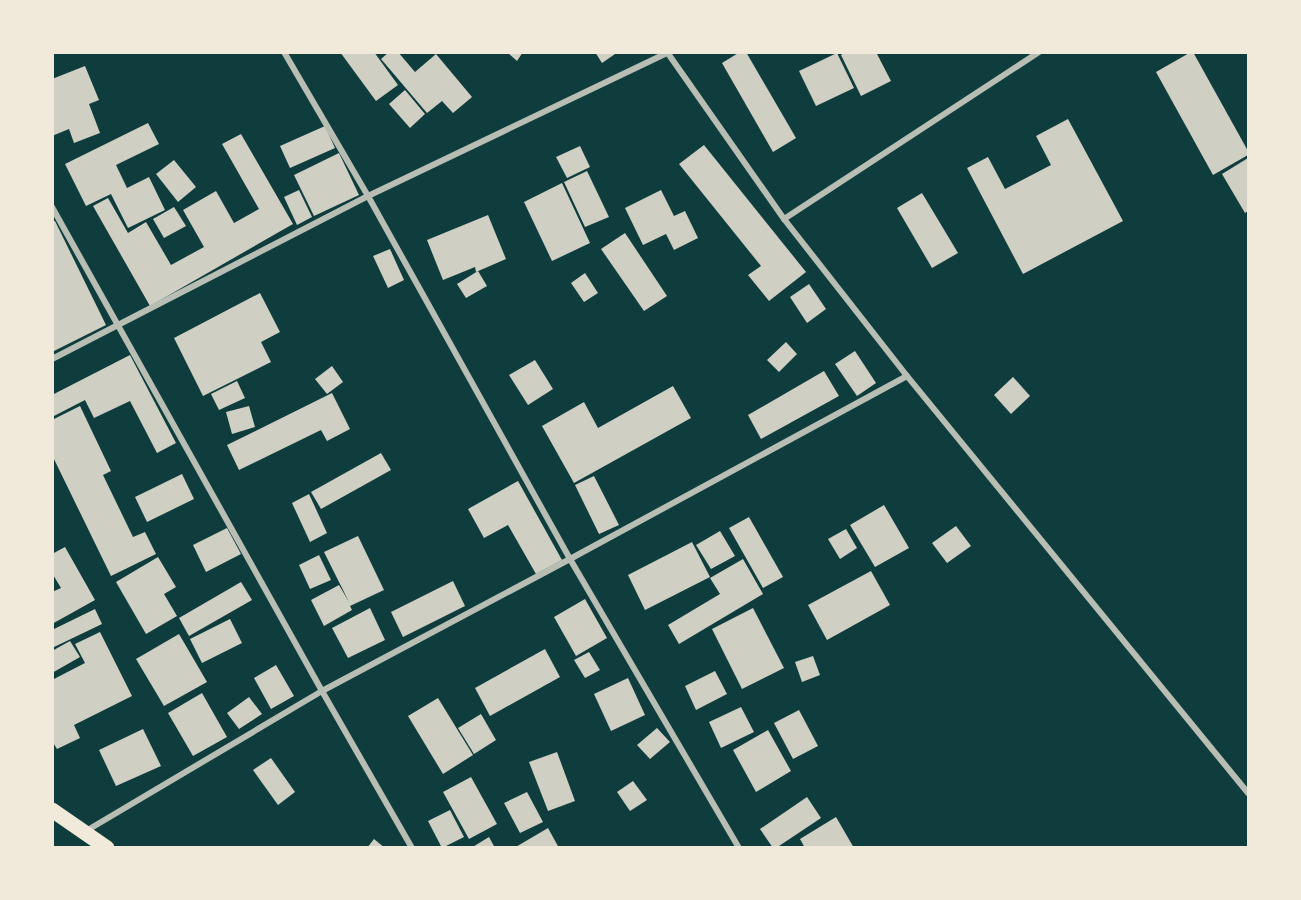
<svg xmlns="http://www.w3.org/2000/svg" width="1301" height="900" viewBox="0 0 1301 900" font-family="Lato,sans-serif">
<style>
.building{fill:#cfcfc3}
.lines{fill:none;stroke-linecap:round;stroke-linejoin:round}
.minor{stroke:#b8beb3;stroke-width:6}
.primary{stroke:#f1e9da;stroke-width:15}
</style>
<rect width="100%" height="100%" fill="#0f3d3e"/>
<g class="building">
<path d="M340 52H374L398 85 376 101Z"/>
<path d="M389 52H398L415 72 436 54 472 97 453 113 442 101 427 113 381 59Z"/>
<path d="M507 52H523L517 61Z"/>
<path d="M595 52H618L602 63Z"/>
<path d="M740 52H746L796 138 773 152 722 63Z"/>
<path d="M845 52H876L891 81 861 96 841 55Z"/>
<path d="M1191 52H1193L1248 151V155L1213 175 1156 72Z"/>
<path d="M837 53 854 88 816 106 799 71Z"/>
<path d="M85 66 99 100 89 104 100 133 74 143 69 129 52 136V79Z"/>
<path d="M405 90 425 114 410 128 389 104Z"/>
<path d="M1068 119 1123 221 1023 274 967 168 988 157 1005 189 1051 165 1036 136Z"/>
<path d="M148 123 159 144 116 165 127 188 149 177 165 210 128 228 111 194 86 206 65 164Z"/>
<path d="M325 126 335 148 290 168 280 146Z"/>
<path d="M241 134 293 224 150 306 93 206 108 198 128 233 146 222 171 265 204 247 183 210 216 191 234 223 259 209 222 144Z"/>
<path d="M704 145 806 272 769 301 748 275 761 266 679 164Z"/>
<path d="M580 146 590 167 567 178 556 157Z"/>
<path d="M339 153 359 195 314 216 294 175Z"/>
<path d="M1248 158V211L1245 213 1222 174Z"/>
<path d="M174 160 196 187 178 202 156 174Z"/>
<path d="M587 171 609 217 585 227 564 182Z"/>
<path d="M562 183 590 243 552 261 524 202Z"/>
<path d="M299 190 312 217 297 225 284 197Z"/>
<path d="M661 190 674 216 685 211 698 238 674 250 666 234 643 245 625 208Z"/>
<path d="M922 193 958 253 932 268 897 208Z"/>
<path d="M174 207 186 226 164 238 153 219Z"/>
<path d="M488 215 506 259 476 272 475 267 443 280 427 240Z"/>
<path d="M55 221 106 325 52 352V222Z"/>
<path d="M625 233 667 296 644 311 601 249Z"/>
<path d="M390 249 404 280 388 288 373 256Z"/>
<path d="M478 271 487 286 466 298 457 284Z"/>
<path d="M585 273 598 293 584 302 571 283Z"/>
<path d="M809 284 826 309 807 323 790 297Z"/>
<path d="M260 293 280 332 261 342 271 362 203 396 174 338Z"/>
<path d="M786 342 797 354 779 372 767 360Z"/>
<path d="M855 351 876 383 857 396 835 364Z"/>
<path d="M130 355 176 443 157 453 130 401 94 418 85 400 52 417V395Z"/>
<path d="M535 360 553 389 528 405 509 375Z"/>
<path d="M332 366 343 382 327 394 315 379Z"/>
<path d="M824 371 839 396 761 439 748 415Z"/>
<path d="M1013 377 1030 396 1011 414 994 395Z"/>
<path d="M237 381 245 398 219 410 211 394Z"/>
<path d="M673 386 691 418 574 483 542 426 584 402 598 428Z"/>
<path d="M332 393 350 429 327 441 321 430 239 470 227 445Z"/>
<path d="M80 406 111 471 103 475 133 537 145 532 156 554 111 576 52 455V420Z"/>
<path d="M249 406 255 427 232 434 226 412Z"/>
<path d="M381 453 391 470 321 509 311 492Z"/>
<path d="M182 474 194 499 147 522 135 497Z"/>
<path d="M594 476 619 525 599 534 575 485Z"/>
<path d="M518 481 562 560 536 574 508 525 484 538 468 509Z"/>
<path d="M309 494 327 533 310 542 292 503Z"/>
<path d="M884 505 909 548 875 567 850 525Z"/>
<path d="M749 517 783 577 763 588 729 528Z"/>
<path d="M956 526 971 546 947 563 932 543Z"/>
<path d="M227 528 241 554 206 572 193 545Z"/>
<path d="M846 529 857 548 840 559 828 539Z"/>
<path d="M720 531 735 556 711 569 696 545Z"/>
<path d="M358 536 384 590 350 606 352 610 324 626 311 600 339 585 349 602 324 552Z"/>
<path d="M692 542 710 577 645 610 628 575Z"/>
<path d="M65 547 95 600 52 624V592L61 588 52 573V554Z"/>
<path d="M319 555 331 580 310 589 299 565Z"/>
<path d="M158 557 176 587 164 594 177 616 146 634 116 582Z"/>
<path d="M743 559 763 594 679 644 668 625 720 594 710 578Z"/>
<path d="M871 571 890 605 827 640 808 605Z"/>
<path d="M453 581 465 606 403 637 391 612Z"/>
<path d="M241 582 252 600 189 636 179 618Z"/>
<path d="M585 599 607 638 576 656 554 617Z"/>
<path d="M370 608 385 640 348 658 332 628Z"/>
<path d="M753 608 784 668 742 689 712 629Z"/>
<path d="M95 609 102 624 52 648V630Z"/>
<path d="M230 619 242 643 202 663 190 639Z"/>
<path d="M100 632 132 696 74 725 80 738 57 749 52 741V680L85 663 75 644Z"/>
<path d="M179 634 207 682 164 706 136 659Z"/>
<path d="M70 641 80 657 52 673V651Z"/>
<path d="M545 649 560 677 490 716 475 688Z"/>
<path d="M589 652 600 670 585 678 574 660Z"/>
<path d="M813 656 820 675 802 682 795 662Z"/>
<path d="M276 665 294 696 271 709 254 678Z"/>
<path d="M715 671 727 694 696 710 685 686Z"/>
<path d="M628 678 645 715 611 731 594 694Z"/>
<path d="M202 693 227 737 193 756 168 713Z"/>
<path d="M249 697 262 714 239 729 227 713Z"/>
<path d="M438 698 473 755 443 774 408 716Z"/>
<path d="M741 707 754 732 721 748 709 722Z"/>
<path d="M799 710 818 746 793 759 774 723Z"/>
<path d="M481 714 496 740 474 754 458 728Z"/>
<path d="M657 728 670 742 650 759 637 745Z"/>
<path d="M143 729 161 766 116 786 99 750Z"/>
<path d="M768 730 791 771 756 792 733 750Z"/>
<path d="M557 752 575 801 548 811 529 762Z"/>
<path d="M271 758 295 792 278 805 253 770Z"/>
<path d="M471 777 497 824 469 839 443 792Z"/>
<path d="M633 781 647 800 630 811 617 792Z"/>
<path d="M527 792 543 822 520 833 504 803Z"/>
<path d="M807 797 821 818 776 848H773L760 829Z"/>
<path d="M450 810 464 837 442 848 428 821Z"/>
<path d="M836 817 854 848H805L800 839Z"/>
<path d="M548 828 559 848H514Z"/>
<path d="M489 837 495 848H471Z"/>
<path d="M374 839 385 848H367Z"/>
</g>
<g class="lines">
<g class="minor">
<path d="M284 52 368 196 570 559 739 848"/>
<path d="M667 52 784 219 907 376 1248 793"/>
<path d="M52 207 322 691 412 848"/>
<path d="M784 219 1039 52"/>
<path d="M52 359 368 196 667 53"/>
<path d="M86 831 322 691 570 559 907 376"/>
</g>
<path class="primary" d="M52 810 107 848"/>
</g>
<rect width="1301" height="900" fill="none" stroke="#f1e9da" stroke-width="108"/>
</svg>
